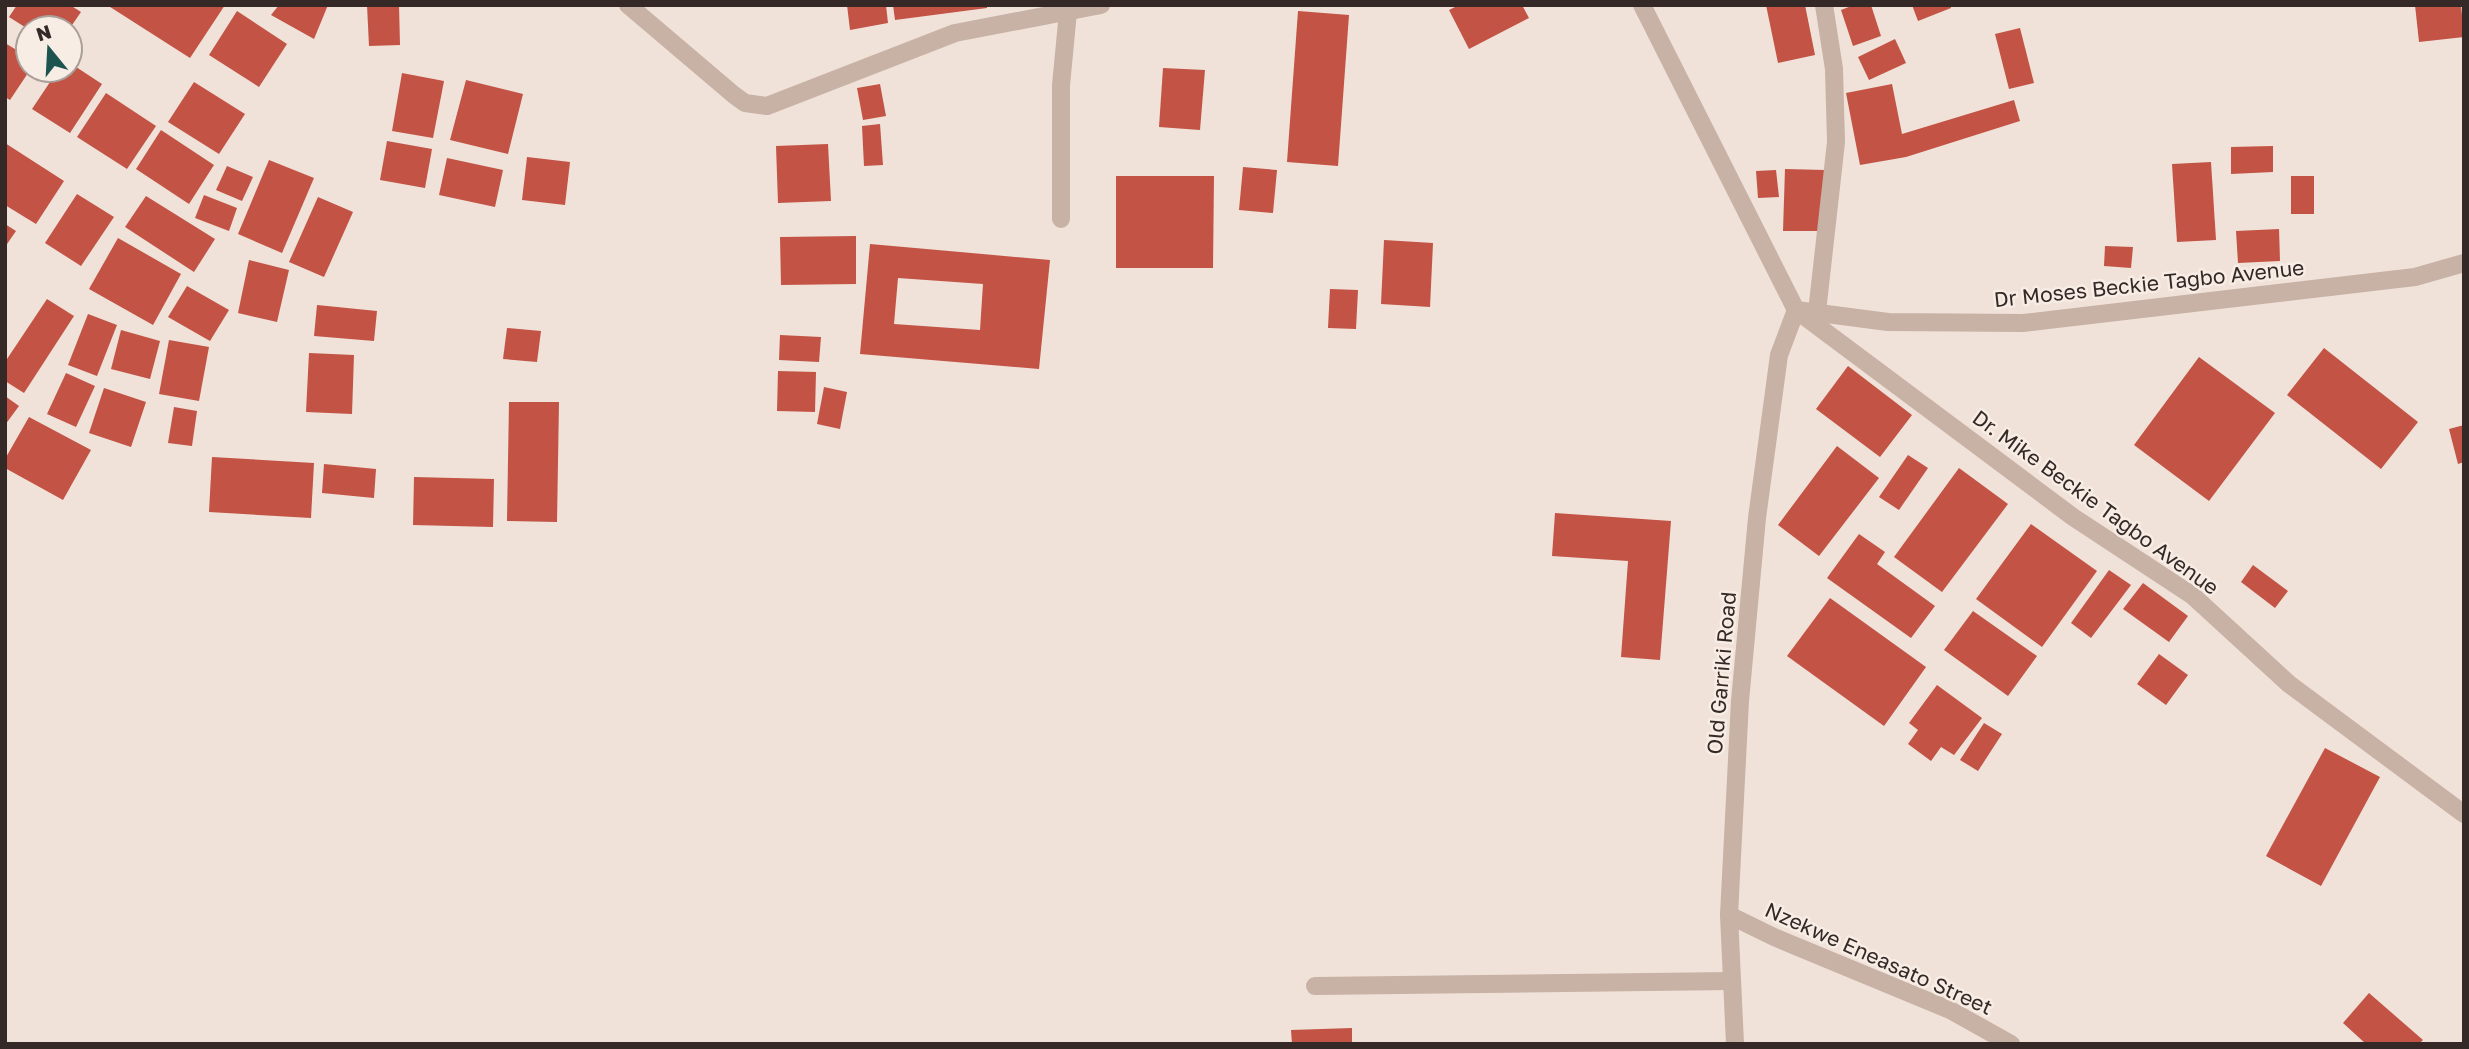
<svg xmlns="http://www.w3.org/2000/svg" width="2469" height="1049" viewBox="0 0 2469 1049" font-family="'Golos Text',sans-serif">
<style>
.building{fill:#c25345;fill-rule:evenodd}
.lines{fill:none;stroke-linecap:round;stroke-linejoin:round}
.minor{stroke:#c8b1a5;stroke-width:18}
.labels{text-anchor:middle;dominant-baseline:central;stroke-width:5;stroke-linejoin:round;paint-order:stroke}
.street-label{font-size:21px;fill:#342926;stroke:#f8ede5}
</style>
<rect width="100%" height="100%" fill="#f0e2d9"/>
<g class="building">
<path d="M17 5H70L81 12 70 28 28 29 9 17Z"/>
<path d="M107 5H225L190 58Z"/>
<path d="M279 5H328L314 39 271 15Z"/>
<path d="M367 5H399L400 45 369 46Z"/>
<path d="M847 5H886L888 23 850 30Z"/>
<path d="M893 5H987V8L895 20Z"/>
<path d="M1459 5H1522L1529 18 1469 49 1449 10Z"/>
<path d="M1766 5H1805L1815 55 1778 63Z"/>
<path d="M1854 5H1871L1881 36 1853 46 1841 10Z"/>
<path d="M1912 5H1950L1951 8 1918 21Z"/>
<path d="M2415 5H2461L2464 37 2419 42Z"/>
<path d="M237 11 287 44 259 87 209 55Z"/>
<path d="M1298 11 1349 15 1338 166 1287 162Z"/>
<path d="M2020 28 2034 83 2009 89 1995 34Z"/>
<path d="M1895 39 1906 63 1869 80 1858 57Z"/>
<path d="M5 43 28 57 30 70 10 100 5 97Z"/>
<path d="M70 63 102 84 70 133 32 109 58 70H70Z"/>
<path d="M1163 68 1205 70 1200 130 1159 127Z"/>
<path d="M402 73 444 81 433 138 392 131Z"/>
<path d="M466 80 523 94 508 154 450 140Z"/>
<path d="M194 82 245 114 219 154 168 122Z"/>
<path d="M880 84 886 116 863 120 857 88Z"/>
<path d="M1892 84 1902 134 2014 100 2020 121 1906 157 1860 165 1846 93Z"/>
<path d="M106 93 156 126 127 169 77 137Z"/>
<path d="M880 124 883 165 864 166 862 126Z"/>
<path d="M161 130 214 165 189 204 136 169Z"/>
<path d="M387 141 432 149 425 188 380 180Z"/>
<path d="M5 143 64 181 36 224 5 205Z"/>
<path d="M828 144 831 201 778 203 776 146Z"/>
<path d="M2273 146V172L2231 174V147Z"/>
<path d="M527 157 570 162 565 205 522 200Z"/>
<path d="M447 158 503 170 495 207 439 195Z"/>
<path d="M269 160 314 178 282 253 238 234Z"/>
<path d="M2211 162 2216 240 2177 242 2172 164Z"/>
<path d="M227 166 253 177 242 201 216 190Z"/>
<path d="M1243 167 1277 170 1273 213 1239 210Z"/>
<path d="M1785 169 1825 170 1823 231H1783Z"/>
<path d="M1776 170 1779 197 1758 198 1756 171Z"/>
<path d="M1116 176H1214L1213 268H1116Z"/>
<rect x="2291" y="176" width="23" height="38"/>
<path d="M77 194 114 217 81 266 45 243Z"/>
<path d="M204 195 237 208 229 231 195 218Z"/>
<path d="M146 196 215 239 194 272 125 227Z"/>
<path d="M318 197 353 212 324 277 289 262Z"/>
<path d="M5 224 16 231 5 247Z"/>
<path d="M2279 229 2280 261 2238 263 2236 231Z"/>
<path d="M856 236V284L781 285 780 237Z"/>
<path d="M118 238 181 274 153 325 89 289Z"/>
<path d="M1384 240 1433 243 1430 307 1381 304Z"/>
<path d="M870 244 1050 260 1039 369 860 354ZM898 278 983 284 980 330 894 324Z"/>
<path d="M2105 246 2133 247 2131 268 2104 266Z"/>
<path d="M249 260 289 270 277 322 238 313Z"/>
<path d="M187 286 229 310 210 341 168 317Z"/>
<path d="M1330 289 1358 290 1356 329 1328 328Z"/>
<path d="M47 299 74 316 24 393 5 381V362Z"/>
<path d="M317 305 377 311 374 341 314 336Z"/>
<path d="M88 314 117 325 97 376 68 365Z"/>
<path d="M507 328 541 331 537 362 503 359Z"/>
<path d="M121 330 160 341 150 379 111 369Z"/>
<path d="M780 335 821 337 819 362 779 360Z"/>
<path d="M169 340 209 347 199 401 159 394Z"/>
<path d="M2324 348 2418 422 2381 469 2287 395Z"/>
<path d="M309 353 354 355 352 414 306 412Z"/>
<path d="M2199 357 2275 413 2209 501 2134 445Z"/>
<path d="M1848 366 1912 415 1880 457 1816 409Z"/>
<path d="M778 371 816 372 815 412 777 411Z"/>
<path d="M66 373 95 386 76 427 47 414Z"/>
<path d="M824 387 847 392 840 429 817 424Z"/>
<path d="M104 388 146 402 131 447 89 433Z"/>
<path d="M5 396 19 406 5 425Z"/>
<path d="M509 402H559L557 522 507 521Z"/>
<path d="M174 407 197 411 192 446 168 443Z"/>
<path d="M29 417 91 450 63 500 5 468V459Z"/>
<path d="M2464 425V462L2458 464 2449 429Z"/>
<path d="M1837 446 1879 478 1819 556 1778 525Z"/>
<path d="M1908 455 1928 468 1899 510 1879 497Z"/>
<path d="M212 457 314 463 311 518 209 512Z"/>
<path d="M324 464 376 469 374 498 322 493Z"/>
<path d="M1959 468 2008 504 1942 592 1894 557Z"/>
<path d="M414 477 494 479 493 527 413 525Z"/>
<path d="M1555 513 1671 521 1660 660 1621 657 1628 561 1552 556Z"/>
<path d="M2031 524 2097 571 2042 647 1976 599Z"/>
<path d="M1859 534 1885 552 1877 564 1935 606 1911 638 1827 578Z"/>
<path d="M2253 565 2288 591 2275 608 2241 582Z"/>
<path d="M2109 570 2131 585 2091 638 2071 623Z"/>
<path d="M2143 583 2188 616 2169 642 2123 609Z"/>
<path d="M1830 598 1926 667 1884 726 1787 656Z"/>
<path d="M1973 611 2037 656 2008 696 1944 650Z"/>
<path d="M2159 654 2188 675 2166 705 2137 684Z"/>
<path d="M1937 685 1982 718 1954 755 1941 747 1931 761 1908 744 1918 730 1909 723Z"/>
<path d="M1984 723 2002 734 1978 771 1960 760Z"/>
<path d="M2325 748 2380 777 2321 886 2266 856Z"/>
<path d="M2369 993 2423 1040 2419 1044H2366L2343 1023Z"/>
<path d="M1352 1028V1044H1292L1291 1030Z"/>
</g>
<g class="lines">
<g class="minor">
<path d="M628 5 734 95 745 103 767 106 955 33 1101 5"/>
<path d="M1642 5 1796 310 2073 517 2193 596 2289 684 2464 814"/>
<path d="M1061 219V85L1068 12"/>
<path d="M1796 310 1888 322 2023 323 2415 277 2464 263"/>
<path d="M1817 312 1836 142 1834 69 1824 5"/>
<path d="M1729 915 1774 937 1950 1010 2011 1044"/>
<path d="M1315 986 1732 981"/>
<path d="M1735 1044 1729 915 1740 701 1757 518 1779 355 1796 310"/>
</g>
</g>
<g class="labels">
<g class="street-label">
<text transform="translate(2149 283) rotate(-6)">Dr Moses Beckie Tagbo Avenue</text>
<text transform="translate(2096 502) rotate(36)">Dr. Mike Beckie Tagbo Avenue</text>
<text transform="translate(1721 673) rotate(-85)">Old Garriki Road</text>
<text transform="translate(1879 958) rotate(24)">Nzekwe Eneasato Street</text>
</g>
</g>
<rect width="2469" height="1049" fill="none" stroke="#342926" stroke-width="14"/>
<g transform="translate(49 49) rotate(342)"><circle r="33" fill="#f8ede5" stroke="#aa9f99" stroke-width="2"/>
<path d="M0-5L12 26L0 18L-12 26Z" fill="#1d5450"/>
<text y="-10" font-size="19" font-weight="bold" text-anchor="middle" fill="#342926">N</text>
</g>
</svg>
